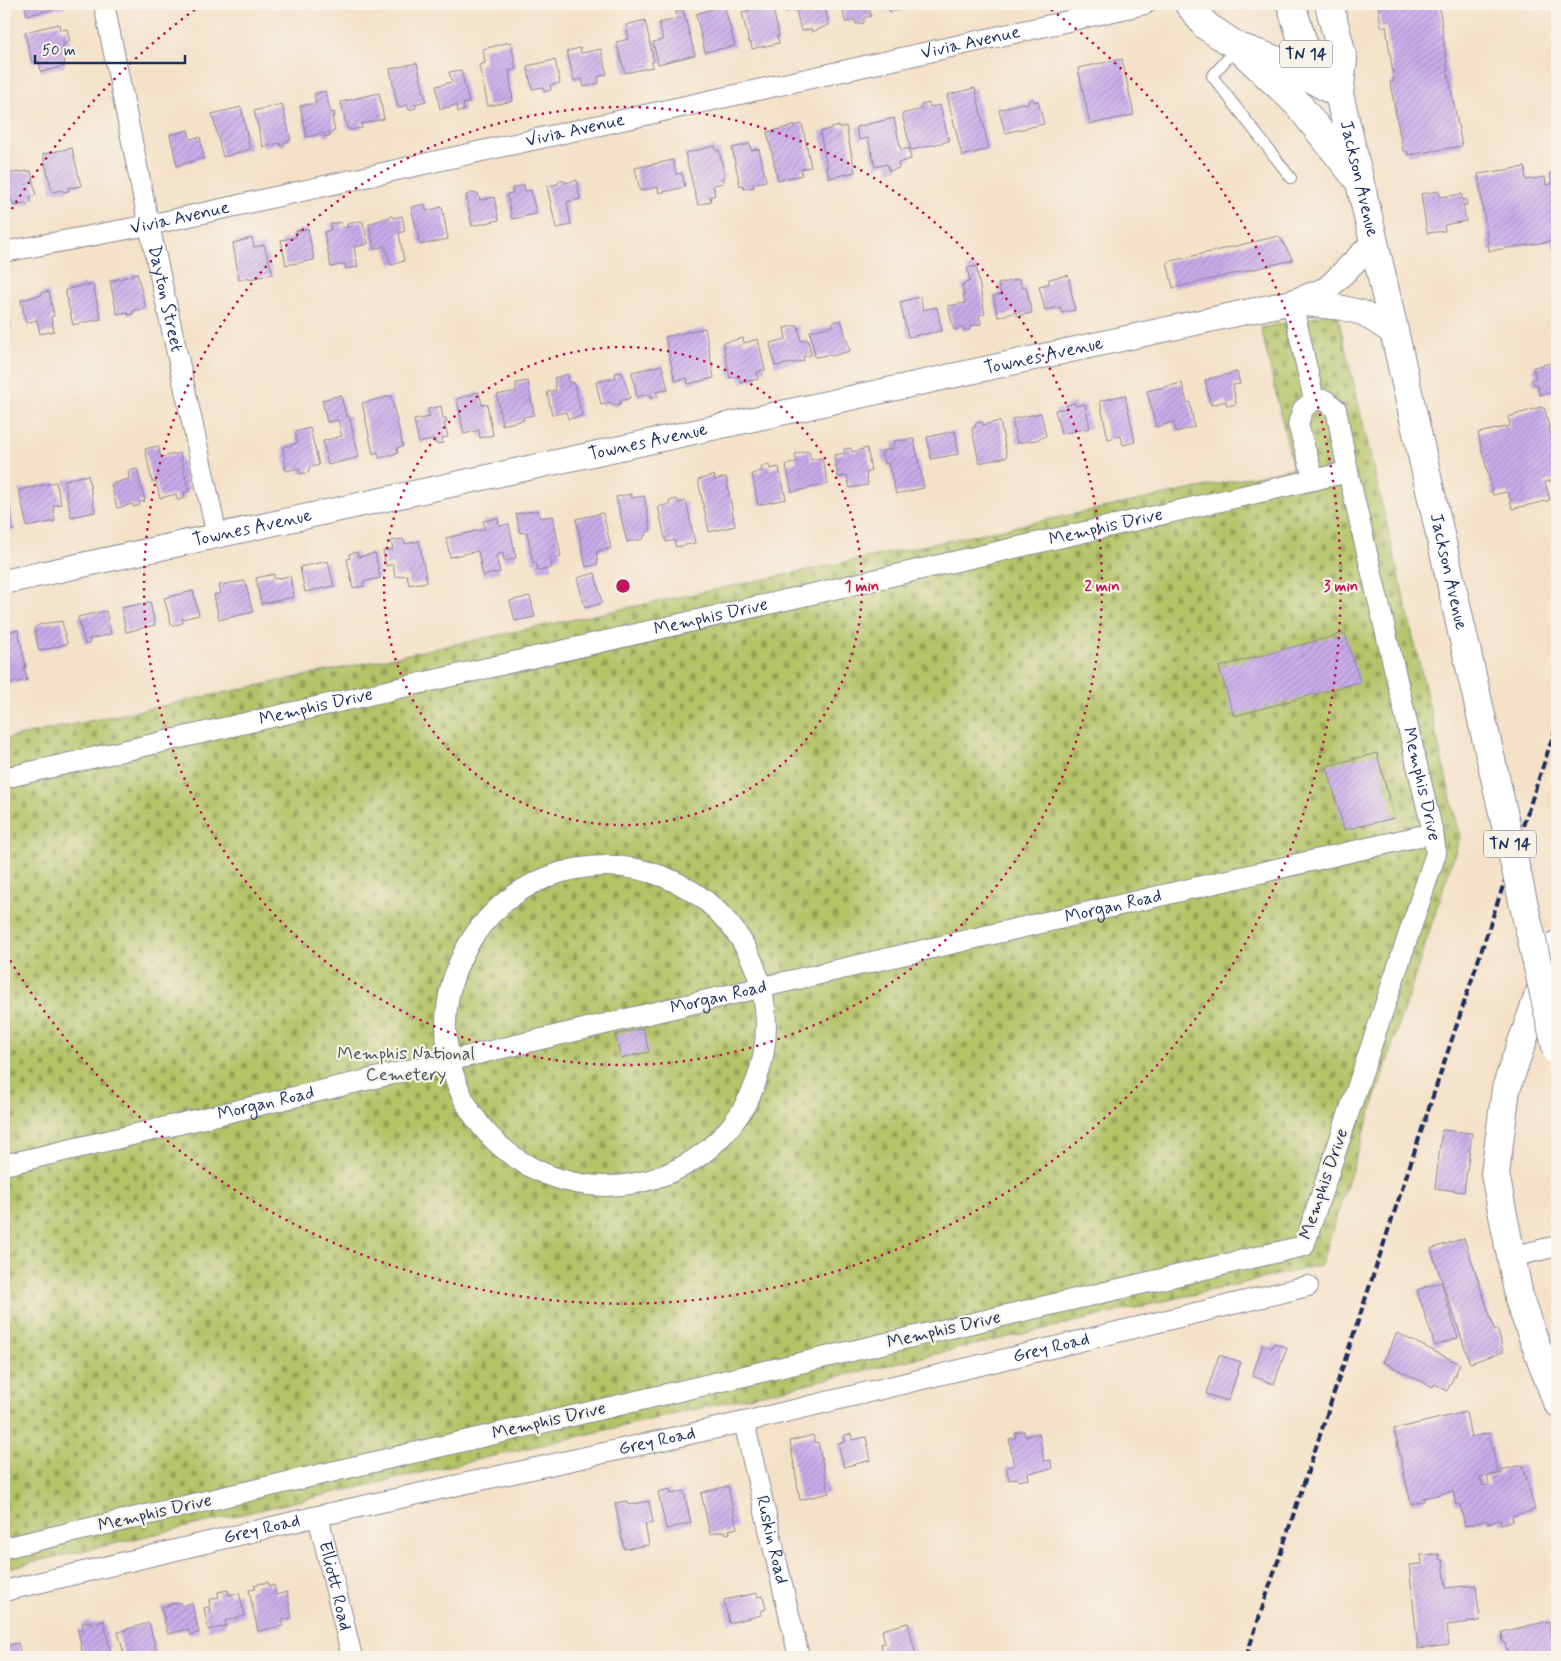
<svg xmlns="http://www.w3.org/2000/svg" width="1561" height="1661" viewBox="0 0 1561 1661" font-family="Mynerve,sans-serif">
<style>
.cemetery{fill:url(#cemetery-stones);stroke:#677962}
.building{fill:url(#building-hatch)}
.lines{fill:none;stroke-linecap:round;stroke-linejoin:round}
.service-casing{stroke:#888893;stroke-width:12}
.minor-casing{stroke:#888893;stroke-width:22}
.tertiary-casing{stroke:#888893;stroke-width:26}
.secondary-casing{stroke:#888893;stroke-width:30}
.primary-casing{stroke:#888893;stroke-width:30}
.service{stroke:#fff;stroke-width:10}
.minor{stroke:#fff;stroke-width:20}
.tertiary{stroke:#fff;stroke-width:24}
.secondary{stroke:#fff;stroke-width:28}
.primary{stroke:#fff;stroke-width:28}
.rail{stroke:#1b2f5e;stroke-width:4;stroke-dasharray:8 4;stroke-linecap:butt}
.primary-bridge-casing{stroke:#888893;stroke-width:30;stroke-linecap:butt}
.primary-bridge{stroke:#fff;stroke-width:28}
.ring{fill:none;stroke:#c2185b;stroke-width:2.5;stroke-dasharray:2.5 5}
.labels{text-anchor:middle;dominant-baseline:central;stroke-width:4.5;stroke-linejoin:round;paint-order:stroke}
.shield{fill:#f7f3e8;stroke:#5d6a87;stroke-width:1}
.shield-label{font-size:16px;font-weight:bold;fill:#1b2f5e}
.street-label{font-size:18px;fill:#1b2f5e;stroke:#f7f3e8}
.park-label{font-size:18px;fill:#415460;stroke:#f7f3e8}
.centre{fill:#c2185b;stroke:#f7f3e8;stroke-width:2.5}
.ring-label{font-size:15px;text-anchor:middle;font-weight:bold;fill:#c2185b;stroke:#f7f3e8;stroke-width:4.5;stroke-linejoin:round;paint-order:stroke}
</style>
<defs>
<pattern id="cemetery-stones" width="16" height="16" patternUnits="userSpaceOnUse" patternTransform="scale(1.25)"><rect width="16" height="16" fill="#b3c366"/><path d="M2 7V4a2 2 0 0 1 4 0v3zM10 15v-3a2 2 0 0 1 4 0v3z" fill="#919f57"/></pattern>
<pattern id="building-hatch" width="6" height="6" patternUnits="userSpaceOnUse" patternTransform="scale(1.25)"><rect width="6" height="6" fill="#cbabeb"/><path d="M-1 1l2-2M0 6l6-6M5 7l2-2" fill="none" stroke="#a48cc2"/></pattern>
</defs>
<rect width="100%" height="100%" fill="#f7f3e8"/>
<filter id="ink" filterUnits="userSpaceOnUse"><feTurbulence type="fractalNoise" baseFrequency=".02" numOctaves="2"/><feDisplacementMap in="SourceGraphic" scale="10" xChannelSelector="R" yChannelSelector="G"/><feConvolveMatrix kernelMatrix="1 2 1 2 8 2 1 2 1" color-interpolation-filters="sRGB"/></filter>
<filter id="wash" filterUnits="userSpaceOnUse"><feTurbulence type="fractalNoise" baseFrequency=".0096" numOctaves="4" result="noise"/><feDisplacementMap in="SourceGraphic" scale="20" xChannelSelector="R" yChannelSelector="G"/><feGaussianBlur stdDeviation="1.12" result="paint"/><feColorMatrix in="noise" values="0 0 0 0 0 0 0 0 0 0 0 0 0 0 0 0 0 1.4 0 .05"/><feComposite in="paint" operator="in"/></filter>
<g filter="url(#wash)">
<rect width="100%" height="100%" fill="#f5e1c8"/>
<path class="cemetery" d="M1337 312 1460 837 1321 1265 4 1569V739L1293 468 1261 328Z"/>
<g id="blocks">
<g class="building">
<path d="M25 4H65V7L27 15Z"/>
<path d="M758 4H772L779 36H777L779 43 752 49 751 42 749 43 742 12 759 8Z"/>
<path d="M784 4H805L806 7 824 4 829 25 812 32 811 29 801 31 796 10 786 12Z"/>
<path d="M842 4H868L871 16 864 18V23L856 24 855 20 845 22Z"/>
<path d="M888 4H919V6L908 10V8L890 12Z"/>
<path d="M1378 4H1439L1448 73 1462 146 1408 155 1407 151H1403L1390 82 1394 81 1386 26 1381 27Z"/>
<path d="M718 7 725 8 735 46 705 52 696 14Z"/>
<path d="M683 10 695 55 658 64 653 42 663 40 659 23 677 19 676 12Z"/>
<path d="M645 20 654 61 652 62 653 67 625 73 616 42 629 39 626 25Z"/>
<path d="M59 24 60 30 67 29 70 42 63 43 65 66 41 72 39 61 32 63 25 32Z"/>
<path d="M511 42 516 69 509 71 513 101 488 106 479 65 485 63 483 49Z"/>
<path d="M580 48 581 53 601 49 607 74 598 77 599 83 584 87 582 79 574 81 567 51Z"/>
<path d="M1122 59 1134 115 1090 124 1078 68Z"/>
<path d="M555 60 560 83 550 85 551 90 544 92 543 87 532 89 527 66Z"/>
<path d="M417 63 426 101 415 104 416 108 409 110 407 105 398 108 390 69Z"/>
<path d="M461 70 469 103 463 104 464 110 458 112 457 105 440 109 436 86 452 82 449 72Z"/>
<path d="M975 88 989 149 962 156 947 95Z"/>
<path d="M325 91 331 113 334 112 335 117H332L335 131 329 132 330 136 325 137 324 133 307 137 300 106 316 103 314 94Z"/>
<path d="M379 93 384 119 361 124 362 128 350 130 349 128H347L341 102Z"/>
<path d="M1033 99 1034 102 1038 101 1044 124 1005 133 999 110 1021 103 1028 104 1029 100Z"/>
<path d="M929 103 930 107 940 105 949 141 911 150 902 114 922 109 921 105Z"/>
<path d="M282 104 291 140 284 142 285 145 281 146 280 143 263 147 254 111Z"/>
<path d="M241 107 250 149 223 157 212 114Z"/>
<path d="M894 118 901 150 909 148 911 159 898 163 899 168 889 171 887 164 875 167 868 138 859 140 856 127Z"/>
<path d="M802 124 811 167 801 169 802 175 778 180 767 132Z"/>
<path d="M839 126V128L846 126 855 172 829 178 820 132Z"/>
<path d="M188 130 190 139 200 137 204 158 177 166 170 135Z"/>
<path d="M750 144 751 150 759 149 766 181 753 184 754 187 744 189 743 185 740 186 732 148Z"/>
<path d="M715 146 716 151 719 150 725 177 722 178 723 183 713 185 715 195 710 197 711 201 698 205 685 153Z"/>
<path d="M72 148 81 186 68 188 69 191 63 192 62 190 52 192 43 154Z"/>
<path d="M673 160 676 174 682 173 685 187 659 193 658 187 640 191 635 168Z"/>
<path d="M1525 167 1526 180 1545 177 1546 185 1552 184 1550 173 1557 172V247L1553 248V241L1489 251 1478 174Z"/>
<path d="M31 171 36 195 30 197 31 203 14 206 12 200 8 201 4 177 12 173Z"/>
<path d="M577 180 580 199 567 202 571 225 556 228 547 186 558 184 559 181H565V183Z"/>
<path d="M524 185 525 191 531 190 536 214 512 219 507 194 513 193 512 188Z"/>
<path d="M1439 191 1440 197 1462 194V200L1466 199 1467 205H1463L1466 221 1444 225 1445 231 1427 233 1421 194Z"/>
<path d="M471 193H478L480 200 494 197 499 220 472 226 466 195Z"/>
<path d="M425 204 426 211 442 207 448 239 420 245 411 207Z"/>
<path d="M392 216 393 218 402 216 405 231 399 233 404 261 391 265 385 246 374 249 369 224Z"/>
<path d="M360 221 363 222 368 244 354 247 358 267 346 269 345 264 331 267 324 232 331 230 330 224 341 222 342 228 348 227 347 224Z"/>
<path d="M308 229 314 260 286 265 281 240 296 237 295 231Z"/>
<path d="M1279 236 1293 260 1173 288 1167 262Z"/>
<path d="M252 238 254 247 264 245 273 274 250 279 249 277 239 280 233 243Z"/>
<path d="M976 266 985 314 979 315 981 324 970 326 971 329 963 331V327L954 330 948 306 965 303 962 285 970 281 967 268Z"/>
<path d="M137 273 146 308 133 311V314L128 315 127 312 117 314 110 281 131 276V274Z"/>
<path d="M1068 275 1075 310 1061 313 1060 307 1045 310 1039 286 1049 284V279Z"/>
<path d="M1020 279 1022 288 1026 287 1032 313 1017 316 1016 312 998 317 993 296 1001 294 998 284Z"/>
<path d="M83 285H93L101 319 73 325 65 290Z"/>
<path d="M49 291 54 316 51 317 54 331 40 334 37 320 26 323 21 300 42 295 41 293Z"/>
<path d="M920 297 923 310 937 307 942 331 908 337 900 302Z"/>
<path d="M4 305 9 326 4 327Z"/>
<path d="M841 320 850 351 832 356 827 355 815 357 810 331 833 326V322Z"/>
<path d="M798 325 801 341 808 340 811 355 803 357 804 361 775 366 770 343 786 339 784 328Z"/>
<path d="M705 328 714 378 688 384 687 378 675 381 665 337Z"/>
<path d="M743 338 744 343 758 339 765 370 757 372 758 379 741 383 739 376 730 378 723 343Z"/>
<path d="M1557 362V391L1540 395 1537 384 1534 385 1532 379 1536 378 1533 367Z"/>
<path d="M662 365 668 390 656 392 658 397 650 398 649 394 637 397 632 372Z"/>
<path d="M622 372 630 398 620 401 621 404 612 406 611 402 601 405 596 382 616 378 615 373Z"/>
<path d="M1237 372 1240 384 1233 385 1236 404 1227 406 1226 401 1211 405 1205 380Z"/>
<path d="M568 374 569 383 573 382 574 386H575L582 416 568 419 566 412 552 415 547 392 556 390 554 378Z"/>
<path d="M528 381 534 415 523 417 524 420 502 425 497 395 516 391V383Z"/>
<path d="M1182 383 1187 403 1190 402 1194 427 1176 432 1173 422 1156 427 1147 391Z"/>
<path d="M479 392 482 405 487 404 493 435 480 438 479 430 464 434 457 399Z"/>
<path d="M341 395 346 416H349L359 457 328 465 323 441 342 436 338 420 327 422 322 400Z"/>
<path d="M1125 395 1135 442 1123 445 1121 436 1108 439 1100 401Z"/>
<path d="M391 396 403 446 397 448 398 453 379 458 378 452 373 454 362 403Z"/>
<path d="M1075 403V406L1085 404 1090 428 1061 434 1055 410 1067 408 1066 405Z"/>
<path d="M441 406 443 418H446L447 422 444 423 448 437 442 438 443 443 436 444 435 439 419 443 414 420 430 417 428 409Z"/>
<path d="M1541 407 1545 409 1552 440 1557 438V479L1545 482 1550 500 1512 509 1509 494 1506 492 1493 495 1478 433 1510 426 1508 417Z"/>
<path d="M1041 413 1046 436 1036 440 1017 443 1012 419Z"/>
<path d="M1000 421 1007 457 979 463 972 428 976 426 975 423 982 422 983 425Z"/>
<path d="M310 428 319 465 309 468V472L300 474 299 468 286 471 283 447 297 443 295 432Z"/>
<path d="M955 431 959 454 931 459 927 437Z"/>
<path d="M914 439 924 488 896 494 891 473 888 463 884 464 881 451 893 449 894 441Z"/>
<path d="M158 446 161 457 180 453 189 492 184 493 185 498 177 500 176 494 160 498 156 481 152 482 145 449Z"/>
<path d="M851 448 852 452 867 448 871 471 866 473 868 485 850 488 847 476 838 477 834 455 845 453 844 449Z"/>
<path d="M809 451 811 460 822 458 828 484 792 492 786 465 797 462 795 454Z"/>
<path d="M769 465 770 469 779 467 786 499 758 505 752 474 762 471 761 467Z"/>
<path d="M137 469 145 501 139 502 140 505 134 507 133 504 117 508 111 484 129 479 128 471Z"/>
<path d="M88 475 95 512 71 517 64 480Z"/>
<path d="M714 475 715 480 726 477 735 526 709 532 698 480Z"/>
<path d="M56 482 61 504 53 506 55 521 27 527 19 490Z"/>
<path d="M7 494 14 530 4 532V495Z"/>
<path d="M631 494 632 498 644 496 651 531 647 532 643 539 627 542 616 497Z"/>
<path d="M677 499 679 503 686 501 695 543 676 547 674 540 666 542 658 507 670 504 669 501Z"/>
<path d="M538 510 540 518 553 516 561 557 551 559 552 568 538 571 536 562 533 563 527 532 520 533 516 514Z"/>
<path d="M603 513 611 548 596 552 598 564 586 567 576 519Z"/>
<path d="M498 518 499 526 509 524 516 558 504 561 503 553 498 554 496 556 500 572 483 576 478 551 450 557 446 538 485 529 483 521Z"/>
<path d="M403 539 405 544 419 541 427 582 409 585 407 575 395 577 393 564 386 566 383 551 393 549 391 541Z"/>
<path d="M357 552 358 557 375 553 380 578 363 582 364 586 353 588 347 559 350 558 349 554Z"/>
<path d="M328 561 334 586 305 592 300 567Z"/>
<path d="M595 573 602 603 585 608 577 578Z"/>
<path d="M274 574V579L290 576 294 597 261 604 256 578Z"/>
<path d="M245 581 253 612 219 620 214 595 221 593 219 585Z"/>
<path d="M193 591 199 615 182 619 183 623 172 626 164 598Z"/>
<path d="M530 596 535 617 515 621 510 601Z"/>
<path d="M150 602 155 625 126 632 121 608Z"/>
<path d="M106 611 111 634 89 639 90 643 85 644 78 617Z"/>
<path d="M62 621 67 644 39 651 34 628 41 624Z"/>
<path d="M18 630 26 667H24L27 680 4 685V633Z"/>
<path d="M1345 633 1360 682 1234 716 1219 667Z"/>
<path d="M1377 753 1394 818 1344 830 1327 766Z"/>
<path d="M643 1028 649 1052 621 1058 615 1035Z"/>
<path d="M1442 1130 1472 1133 1464 1192 1435 1188Z"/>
<path d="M1464 1238 1495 1331 1498 1330 1503 1352 1470 1363 1431 1249Z"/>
<path d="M1441 1282 1458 1338 1435 1346 1417 1290Z"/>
<path d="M1397 1333 1460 1364 1447 1391 1435 1384 1433 1387 1383 1362Z"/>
<path d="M1274 1343 1287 1348 1274 1384 1252 1376 1263 1344 1272 1348Z"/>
<path d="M1219 1355 1241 1362 1228 1401 1206 1394Z"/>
<path d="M1466 1412 1471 1437 1489 1433 1498 1473 1480 1477 1483 1486 1489 1485 1487 1477 1502 1473 1501 1470 1523 1465 1535 1510 1512 1516 1513 1521 1501 1524 1500 1520 1488 1523 1487 1520 1465 1526 1460 1504 1456 1505 1453 1491 1423 1498 1424 1501 1411 1504 1394 1429Z"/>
<path d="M1024 1431 1025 1436 1039 1433 1044 1461 1051 1460 1052 1469 1028 1473 1029 1479 1018 1481 1017 1478 1009 1480 1006 1467 1014 1466 1009 1439 1016 1438 1015 1433Z"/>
<path d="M851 1434 852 1440 866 1437 871 1460 844 1467 838 1443 845 1442 844 1435Z"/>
<path d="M813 1435 815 1443 818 1442 829 1493 800 1500 790 1441Z"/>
<path d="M728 1486 737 1528 729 1530 730 1533 726 1534 725 1531 710 1534 701 1493Z"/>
<path d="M670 1489 671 1494 684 1491 691 1523 666 1529 658 1492Z"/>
<path d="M627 1501 628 1505 649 1501 653 1523 645 1524 649 1545 624 1549 615 1503Z"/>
<path d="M1439 1554 1440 1560H1443L1446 1588 1476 1585 1480 1621 1447 1625 1449 1645 1418 1649 1409 1565 1422 1564 1421 1555Z"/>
<path d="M268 1582 269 1586 274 1585 276 1595 287 1592 292 1618 282 1620 283 1626 258 1631 249 1590 256 1589 254 1585Z"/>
<path d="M228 1590 229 1595 239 1593 245 1616 225 1621 226 1626 208 1630 204 1608 209 1607 211 1611 209 1600 219 1597 218 1592Z"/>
<path d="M757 1593 758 1597 763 1596 766 1609 761 1611 762 1615 729 1623 724 1600Z"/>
<path d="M180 1602 181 1606 192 1603 199 1633 190 1635 188 1629 168 1634 161 1607Z"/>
<path d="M90 1621 91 1624 104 1621 110 1650 108 1654 99 1653 100 1657H83L78 1630 83 1629 82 1623Z"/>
<path d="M1549 1621 1557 1657H1508L1505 1642 1503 1643 1502 1632Z"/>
<path d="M149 1623 158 1657H125L118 1632Z"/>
<path d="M908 1623 916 1655 884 1657 881 1644 885 1643 882 1630Z"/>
<path d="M18 1643 21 1657H4V1646Z"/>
</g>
</g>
</g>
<g filter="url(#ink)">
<use href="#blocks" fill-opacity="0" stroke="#888893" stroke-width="1"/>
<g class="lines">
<g class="service-casing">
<path id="service" d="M1237 48 1212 76 1291 178"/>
</g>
<g class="minor-casing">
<g id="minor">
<path id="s1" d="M104 4 149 225 217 536"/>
<path id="s2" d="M4 252 149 225 1145 4"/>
<path d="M1292 302 1314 400"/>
<path d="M1314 480 1298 424 1303 409 1314 400H1325L1336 409 1348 472"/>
<path id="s3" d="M4 778 1348 472 1433 833 1436 853 1304 1246 4 1548"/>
<circle cx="606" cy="1026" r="160"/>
<path id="s4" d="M4 1165 763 987 1433 833"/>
<path d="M1511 1257 1557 1246"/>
<path id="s5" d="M744 1422 799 1657"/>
<path id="s6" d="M318 1516 352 1657"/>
<path id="s7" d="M4 1591 318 1516 744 1422 1308 1286"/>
</g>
</g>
<g class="tertiary-casing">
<g id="tertiary">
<path d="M1296 303 1343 308 1363 313 1393 333"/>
<path id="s8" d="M4 582 1292 302 1327 289 1374 242"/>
</g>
</g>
<g class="secondary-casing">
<g id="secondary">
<path d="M1189 4 1206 26 1238 47 1297 103 1359 181"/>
<path d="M1244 49 1281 62 1339 94"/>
<path d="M1516 1059 1557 945"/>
</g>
</g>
<g class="primary-casing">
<g id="primary">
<path d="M1291 4 1306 53 1339 94"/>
<path id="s9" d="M1329 4 1343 59 1339 94 1374 242 1463 636"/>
<path d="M1516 1059 1506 1089 1495 1174 1520 1302 1557 1402"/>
</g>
</g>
<use href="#service" class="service"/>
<use href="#minor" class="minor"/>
<use href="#tertiary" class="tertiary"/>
<use href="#secondary" class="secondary"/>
<use href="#primary" class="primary"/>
<path class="rail" d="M1246 1657 1557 724"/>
<g class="primary-bridge-casing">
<path id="primary-bridge" d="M1463 636 1557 1051"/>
</g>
<use href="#primary-bridge" class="primary-bridge"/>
</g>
</g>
<g class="ring">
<circle cx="623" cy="586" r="239"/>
<circle cx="623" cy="586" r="479"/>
<path d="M4 222A718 718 0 0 1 201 5M1045 5A718 718 0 1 1 4 950"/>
</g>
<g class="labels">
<g class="shield">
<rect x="1280" y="40.5" width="52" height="27" rx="4"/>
<rect x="1484" y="830.5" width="52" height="27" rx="4"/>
</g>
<g class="shield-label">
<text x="1306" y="54">TN 14</text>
<text x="1510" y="844">TN 14</text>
</g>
<g class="street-label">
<text stroke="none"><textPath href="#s2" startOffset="989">Vivia Avenue</textPath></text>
<text stroke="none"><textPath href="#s2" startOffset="584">Vivia Avenue</textPath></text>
<text stroke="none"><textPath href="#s9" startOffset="179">Jackson Avenue</textPath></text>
<text stroke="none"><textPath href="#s2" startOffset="179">Vivia Avenue</textPath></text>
<text stroke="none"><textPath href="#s1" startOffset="301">Dayton Street</textPath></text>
<text stroke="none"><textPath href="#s8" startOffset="1064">Townes Avenue</textPath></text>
<text stroke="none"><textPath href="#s8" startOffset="659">Townes Avenue</textPath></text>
<text stroke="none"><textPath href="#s3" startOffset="1130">Memphis Drive</textPath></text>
<text stroke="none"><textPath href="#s8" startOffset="254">Townes Avenue</textPath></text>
<text stroke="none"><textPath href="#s9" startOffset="582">Jackson Avenue</textPath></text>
<text stroke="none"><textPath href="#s3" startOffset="725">Memphis Drive</textPath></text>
<text stroke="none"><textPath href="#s3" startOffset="320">Memphis Drive</textPath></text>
<text stroke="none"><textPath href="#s3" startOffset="1699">Memphis Drive</textPath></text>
<text stroke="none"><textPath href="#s4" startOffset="1139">Morgan Road</textPath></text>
<text stroke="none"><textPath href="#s4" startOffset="734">Morgan Road</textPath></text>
<text stroke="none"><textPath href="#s4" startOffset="269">Morgan Road</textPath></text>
<text transform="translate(1324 1184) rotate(-71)">Memphis Drive</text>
<text transform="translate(944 1330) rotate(-13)">Memphis Drive</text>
<text stroke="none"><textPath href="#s7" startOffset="1075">Grey Road</textPath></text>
<text transform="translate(549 1421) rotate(-13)">Memphis Drive</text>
<text stroke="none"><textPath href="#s7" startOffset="670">Grey Road</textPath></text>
<text transform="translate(155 1513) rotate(-13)">Memphis Drive</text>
<text stroke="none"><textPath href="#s7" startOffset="265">Grey Road</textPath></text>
<text stroke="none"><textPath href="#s5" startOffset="121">Ruskin Road</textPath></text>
<text stroke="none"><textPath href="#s6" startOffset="72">Elliott Road</textPath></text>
</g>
<g class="park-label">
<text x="406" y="1054">Memphis National<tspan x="406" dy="21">Cemetery</tspan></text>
</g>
</g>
<circle cx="623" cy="586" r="8" class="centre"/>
<g class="ring-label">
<text x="862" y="591">1 min</text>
<text x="1102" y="591">2 min</text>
<text x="1341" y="591">3 min</text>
</g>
<rect width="1561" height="1661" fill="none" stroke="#f7f3e8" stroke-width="20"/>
<path d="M35 55v8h150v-8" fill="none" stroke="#1b2f5e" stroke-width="2.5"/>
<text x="42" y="55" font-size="15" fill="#1b2f5e" stroke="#f7f3e8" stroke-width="4" paint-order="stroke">50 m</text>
</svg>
